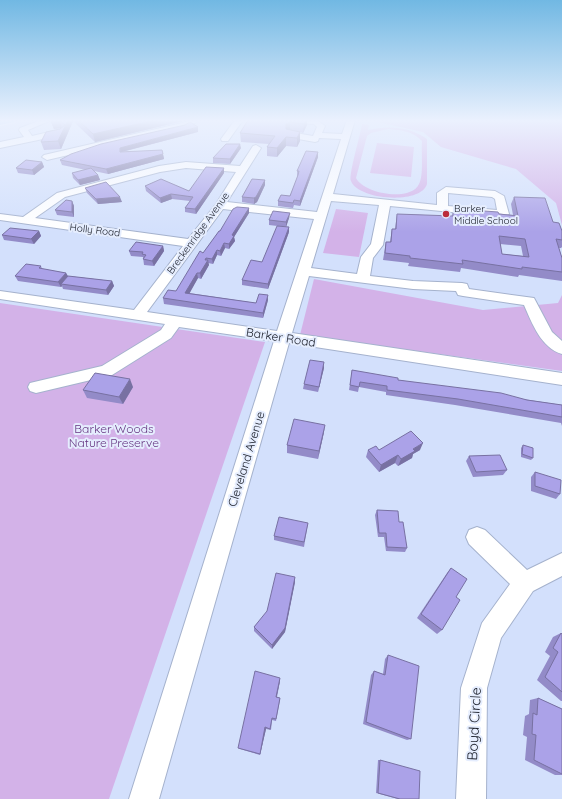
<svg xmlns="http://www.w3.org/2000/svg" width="562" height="799" viewBox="0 0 562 799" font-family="Quicksand,sans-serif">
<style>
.green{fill:#d3b2e8;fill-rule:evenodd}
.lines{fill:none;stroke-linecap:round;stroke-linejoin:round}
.minor-casing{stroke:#a5b2cd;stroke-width:2}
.major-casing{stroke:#fff;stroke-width:2}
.minor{fill:#fff;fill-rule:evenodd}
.major{fill:#9fd3fa;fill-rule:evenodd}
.wall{fill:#938bc8;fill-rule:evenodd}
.shaded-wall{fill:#7871a2}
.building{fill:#aba2e8;stroke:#7871a2;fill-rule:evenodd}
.poi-dot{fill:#bb2b3b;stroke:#e5edfe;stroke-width:1.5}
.labels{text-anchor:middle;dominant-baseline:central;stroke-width:4;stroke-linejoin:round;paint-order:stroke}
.far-poi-label{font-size:10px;fill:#20242f;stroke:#e5edfe;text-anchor:start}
.far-street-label{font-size:10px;fill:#20242f;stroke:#e5edfe}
.street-label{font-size:12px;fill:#20242f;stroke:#e5edfe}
.park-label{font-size:12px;fill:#663581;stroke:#e5edfe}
.near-street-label{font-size:14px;fill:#20242f;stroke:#e5edfe}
</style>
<rect width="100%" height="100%" fill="#d3e0fc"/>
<g class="green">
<path d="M368 120H562V225L556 203 516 169 441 147 423 132Z"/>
<path d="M362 124 369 125 368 130C388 125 411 127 427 139V184C421 205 358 200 351 181 348 176 361 133 362 124ZM388 129C400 130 413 131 422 141 421 151 424 176 419 184 411 202 364 194 356 178L367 136 371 133Z"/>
<path d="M377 143 414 147 411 177 370 173Z"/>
<path d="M336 209 368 213 359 257 323 253Z"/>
<path d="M314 279 483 310 558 303 562 295V371L300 335Z"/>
<path d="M0 303 265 342 109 799H0Z"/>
</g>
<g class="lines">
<g class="minor-casing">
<g id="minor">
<path d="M41 120 49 121 28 130 32 136 62 129 66 132 62 135 0 148V142L24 137 19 130 20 128Z"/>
<path d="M190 120H200L185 128 47 160 42 157 44 155 182 123Z"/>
<path d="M235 120H243L228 141H222L221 139Z"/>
<path d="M278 120H317L325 126 322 133 342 134 347 120H355L333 194 437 205V193L446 187 495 191 504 196 509 214 503 217 390 206 383 245 373 258 370 276 413 281 462 283 467 284 469 289 534 298 552 332 562 341V354C541 348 532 323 524 305L463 296 458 295 456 291 413 289 309 276 292 333 562 373V385L289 343 159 799H129L274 341 179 327 171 338 112 375 36 393 30 391 28 387 30 383 102 366 161 330 165 324 0 299V291L134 310 183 246 0 220V214L23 217 57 193 159 166 186 162 240 166 253 146 256 145 261 148 227 202 317 212 341 139 319 138 318 141 315 142 287 137V133L290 132 313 136 317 127 314 124 282 122ZM186 168 236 172 216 204 188 239 35 218 65 197 160 172ZM448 193 492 197 495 199 497 210 448 206ZM331 201 379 205 371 244 361 257 357 274 311 268ZM223 209 314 219 277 331 147 312Z"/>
<path d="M477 527 485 530 527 570 562 553V576L533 591 501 638 487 688 486 799H456L461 688 482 623 510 584 469 544 466 537 469 530Z"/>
</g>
</g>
<g class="major-casing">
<path id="major" d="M0 120H16L15 122 0 125Z"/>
</g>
<use href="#minor" class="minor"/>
<use href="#major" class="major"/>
</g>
<g class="wall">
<path d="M52 120H183V121L95 142 73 121 61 149 44 150 41 142 62 128 54 129 51 122Z"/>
<path d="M248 120H307V125L303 133 300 132V141L297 147 286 146 277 157 267 156V147L269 144 241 142 240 133Z"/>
<path d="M198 132 122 152 162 150 164 159 108 174 94 171 98 175 100 180 80 185 73 178 72 173 86 170 62 165 60 160Z"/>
<path d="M241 148 230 164 213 163V158Z"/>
<path d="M318 152V157L300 206 294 205 293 208 278 206V201L290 196 298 176H297V171Z"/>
<path d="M42 162 44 167 34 175 18 173 16 168Z"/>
<path d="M224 173 196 214 185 212V208L190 201 172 199 161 203 146 191 145 186 189 191Z"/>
<path d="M265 180V185L257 202 254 204 242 202V197Z"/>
<path d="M85 188 122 202 98 204 87 193Z"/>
<path d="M514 197 553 222 562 231V247L561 248H559L562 258V281L519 275 518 277 461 268 460 272 408 266 409 263 383 260 386 242H390L392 229H395L397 214 452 216 453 213H456L457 209 513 215 511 204ZM500 244 521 246 523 256 502 254Z"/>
<path d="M72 201 74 206V217L57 215 55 210Z"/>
<path d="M249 208V213L234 237 235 241 229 249 225 248 221 256 217 255 213 264 208 263 209 265 201 279 198 278 189 293 256 303 268 300 263 318 164 304 163 298 176 291 203 253 220 231Z"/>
<path d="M289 218 286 227 269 225V220Z"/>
<path d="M39 231 41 236 34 244 4 240 2 235Z"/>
<path d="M289 232 268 289 242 285V280L262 262Z"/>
<path d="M163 246 164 251 154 266 144 265 143 257 131 256 129 251Z"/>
<path d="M41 266 42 269 66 273 68 276 112 281 114 286 108 295 63 289 62 286 61 287 18 281 15 276Z"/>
<path d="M324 368 318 392 303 389 304 384Z"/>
<path d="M352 370 398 380 562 405V426L561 423 455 405 386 395V392L359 387 358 392 349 390Z"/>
<path d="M133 387 123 404 87 398 83 390Z"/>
<path d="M324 432 318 459 287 453V445Z"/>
<path d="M523 445 533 458 531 460 521 457V448Z"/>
<path d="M368 450H420L413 454 412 458 398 466 395 463 379 472 366 457Z"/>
<path d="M469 456 507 470 503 475 473 477 466 461Z"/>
<path d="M535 472 560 494 556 499 531 491V477Z"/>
<path d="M377 510 399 522 407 548 405 552 386 551 384 537H378L375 515Z"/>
<path d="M308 523 304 547 274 540V536Z"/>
<path d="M451 568 456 597 442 630 437 634 417 618 447 573Z"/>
<path d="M295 582 285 632 272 649 254 631V627Z"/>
<path d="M561 633 562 634V701H561L537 680 550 656 545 652 553 637Z"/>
<path d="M388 655 411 739 407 740 363 724 371 675 374 671 383 674 385 659Z"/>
<path d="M280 678V681L277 697 280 698V700L276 721 272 720 271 730 266 729 260 755 240 749 238 748Z"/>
<path d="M538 698 562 709V775H555L525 760 527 737 523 735 525 716 529 714 530 700Z"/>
<path d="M378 760H380L419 799H398L376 793Z"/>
</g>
<g class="shaded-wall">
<path d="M59 120 62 128 54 129 51 122Z"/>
<path d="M68 120H73V121L61 149 58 141Z"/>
<path d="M156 120H183V121L95 142 93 134Z"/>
<path d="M306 120H307V125L303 133 304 124Z"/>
<path d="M290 122V131L286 132V124Z"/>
<path d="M198 127V132L121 152 122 157 120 148Z"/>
<path d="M300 132V141L297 147V138Z"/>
<path d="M286 137V146L277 157V148Z"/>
<path d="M240 144 241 148 230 164V159Z"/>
<path d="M318 152V157L300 206V201Z"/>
<path d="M163 154 164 159 108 174 106 169Z"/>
<path d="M42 162 44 167 34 175 32 170Z"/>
<path d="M224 168V173L196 214 195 209Z"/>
<path d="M98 175 100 180 80 185 78 180Z"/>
<path d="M265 180V185L257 202 254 204V198Z"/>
<path d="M171 194 172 199 161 203 160 198Z"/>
<path d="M120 197 122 202 98 204 96 199Z"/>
<path d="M72 201 74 206V217L72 212Z"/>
<path d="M249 208V213L234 237 235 241 229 249V244L232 235Z"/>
<path d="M290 213 289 218 286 227V222Z"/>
<path d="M289 227V232L268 289V284Z"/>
<path d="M39 231 41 236 34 244 31 239Z"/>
<path d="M224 243 225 248 221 256 220 251Z"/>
<path d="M163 246 164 251 154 266 152 261Z"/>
<path d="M217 250V255L213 264 212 259Z"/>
<path d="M206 258 207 263 208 260 209 265 201 279 200 273Z"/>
<path d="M66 273 69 278 61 284 62 286 61 287 58 282Z"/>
<path d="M197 273 198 278 187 298 185 293Z"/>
<path d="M112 281 114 286 108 295 106 290Z"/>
<path d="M268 295V300L263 318V313Z"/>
<path d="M324 362V368L318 392Z"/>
<path d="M130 379 133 387 123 404 119 397Z"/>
<path d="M325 425 324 432 318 459 319 451Z"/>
<path d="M423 443 420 450 413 454 412 458 398 466 401 459 413 449Z"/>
<path d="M398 455 395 463 379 472 381 465Z"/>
<path d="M295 577V582L285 632 272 649V645Z"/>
<path d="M280 678V681L276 699V697Z"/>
<path d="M265 727 266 729 260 755V754Z"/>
</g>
<g class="building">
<path d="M52 120H68L58 141 41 142 46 132 60 129 65 125 59 120 51 122Z"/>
<path d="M78 120H156L93 134Z"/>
<path d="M248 120H306L304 124 290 122 286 124V129L300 132 297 138 286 137 277 148 267 147 275 136 240 133Z"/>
<path d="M190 122 198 127 120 148V152L162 150 163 154 106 169 60 160 71 154 101 144 185 125Z"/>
<path d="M226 144H240L230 159 213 158Z"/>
<path d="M306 151 318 152 300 201 294 200 293 203 278 201 281 195 290 196 298 175 299 171H297Z"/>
<path d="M26 160 42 162 32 170 16 168Z"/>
<path d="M206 167 224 168 195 209 185 208 193 197 171 194 160 198 145 186 161 179 189 191Z"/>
<path d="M91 168 98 175 78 180 72 173Z"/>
<path d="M252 179 265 180 256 197 254 198 242 197Z"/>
<path d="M106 182 120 197 96 199 85 188Z"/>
<path d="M514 197 545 198 553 222 559 223 562 231V240L556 239 562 258V272L522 267V269L462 260 463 264 410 258V256L385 253 386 242H391L392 229H396L397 214 453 216V213H457V209L498 212 499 214 518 216ZM499 236 525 239 529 257 502 254Z"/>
<path d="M66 200 72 201V212L55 210Z"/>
<path d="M237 207 249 208 232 235 234 236 229 244 224 243 220 251 217 250 212 259 206 258 205 260H208L200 273H197L185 293 256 303 259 294 268 295 263 313 163 298 168 290 176 291 200 251 203 253 219 231H220L233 209Z"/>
<path d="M273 211 290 213 286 222 269 220Z"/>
<path d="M277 226 289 227 268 284 242 280 251 260 262 262Z"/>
<path d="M10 228 39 231 31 239 2 235Z"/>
<path d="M136 242 163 246 152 261 143 259 146 255 142 254 143 252 129 251Z"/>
<path d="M26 264 41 266 39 268 66 273 58 282 15 276Z"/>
<path d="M68 276 112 281 106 290 61 284Z"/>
<path d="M310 360 324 362 319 387 304 384Z"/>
<path d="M352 370 398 378V380L501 393 527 400 562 405V417L458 399 387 390V386L360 382 359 387 350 385Z"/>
<path d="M95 373 130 379 119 397 83 390Z"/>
<path d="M294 419 325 425 319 451 287 445Z"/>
<path d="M411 431 423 443 413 449 415 451 401 459 398 455 381 465 368 450 376 446 379 450Z"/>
<path d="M523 445 533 448V458L522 454Z"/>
<path d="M500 455 507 470 476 472 469 456Z"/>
<path d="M535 472 561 480 560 494 535 486Z"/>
<path d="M377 510 398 511 399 522H403L407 548 387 547 386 533H379Z"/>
<path d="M279 517 308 523 304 542 274 536Z"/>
<path d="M451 568 467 579 456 597 460 600 442 630 421 614Z"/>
<path d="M276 573 295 577 285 628 272 645 254 627 267 611Z"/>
<path d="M561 633 562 634V692L545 677 558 652 553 648Z"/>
<path d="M388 655 419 666 411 739 366 722 374 671 385 675Z"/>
<path d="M255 671 280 678 276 697 280 698 276 719 272 718 270 729 265 727 260 754 238 748Z"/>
<path d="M538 698 562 709V774L534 760 536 735 532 734 533 713 537 715Z"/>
<path d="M380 760 420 771 419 799H400L378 793Z"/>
</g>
<linearGradient id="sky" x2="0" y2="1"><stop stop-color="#71b8e3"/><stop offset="0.52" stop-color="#ebf1fe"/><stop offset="1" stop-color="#ebf1fe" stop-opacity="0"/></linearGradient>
<rect width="562" height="232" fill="url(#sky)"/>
<circle class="poi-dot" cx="446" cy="214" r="4"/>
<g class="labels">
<g class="far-poi-label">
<text x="454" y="208">Barker<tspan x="454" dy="12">Middle School</tspan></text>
</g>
<g class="far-street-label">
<text transform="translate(95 230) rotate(7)">Holly Road</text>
<text transform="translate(198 233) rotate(-54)">Breckenridge Avenue</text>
</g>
<g class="street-label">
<text transform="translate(281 337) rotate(9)">Barker Road</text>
<text transform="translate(246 459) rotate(-73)">Cleveland Avenue</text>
</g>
<g class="park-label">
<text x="114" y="428">Barker Woods<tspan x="114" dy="14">Nature Preserve</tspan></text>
</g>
<g class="near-street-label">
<text transform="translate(474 724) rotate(-87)">Boyd Circle</text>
</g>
</g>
</svg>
